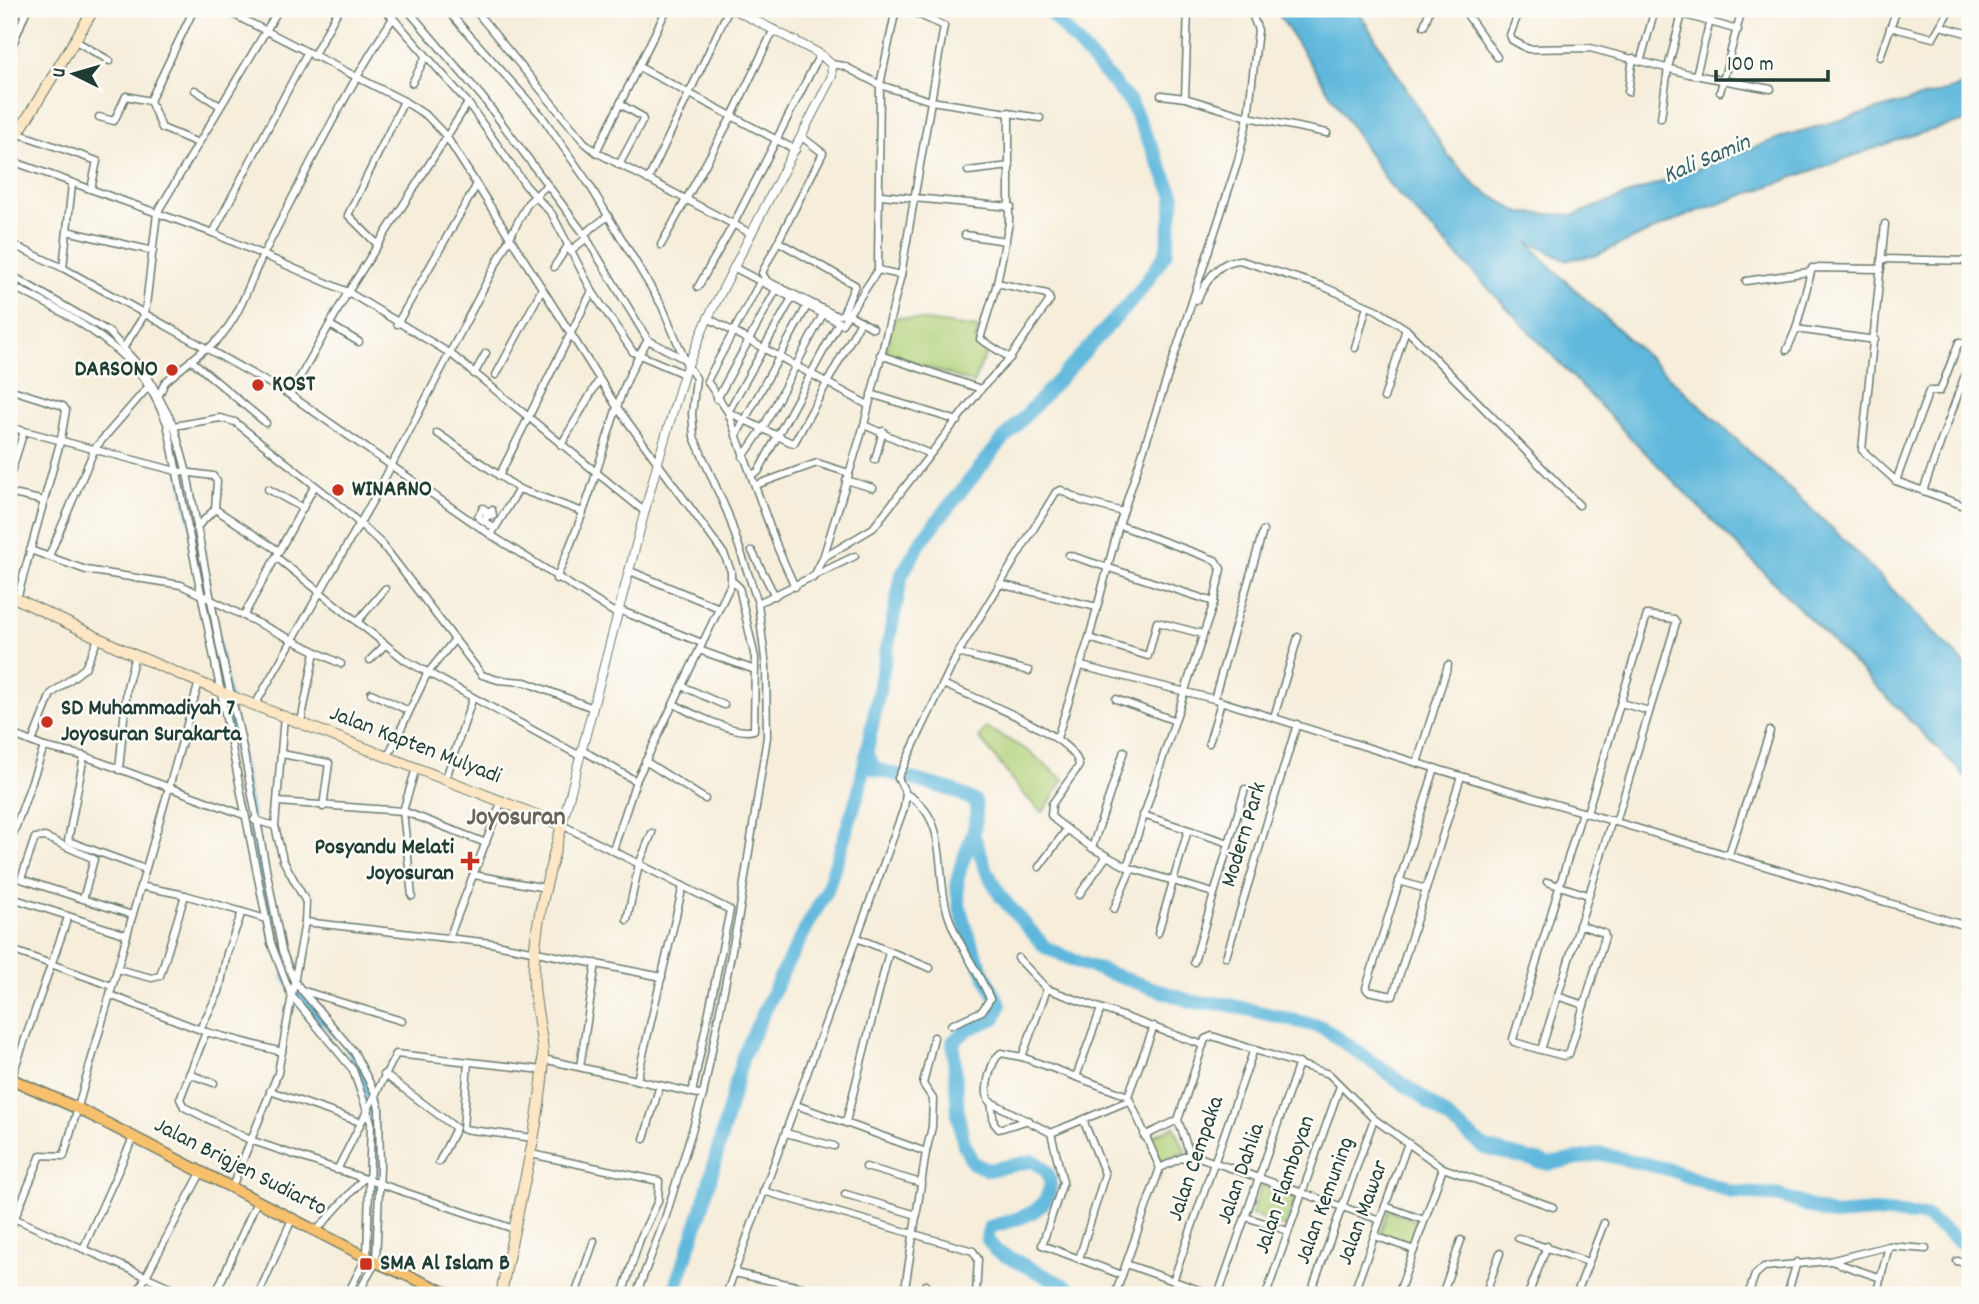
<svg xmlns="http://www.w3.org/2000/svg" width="1979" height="1304" viewBox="0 0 1979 1304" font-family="Dekko,sans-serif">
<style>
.green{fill:#b0d078;stroke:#688656;stroke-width:2}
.water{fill:#5fb8dc;stroke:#3f7a88;stroke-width:2}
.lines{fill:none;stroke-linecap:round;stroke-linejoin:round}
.stream{stroke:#5fb8dc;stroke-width:2.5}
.canal{stroke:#5fb8dc;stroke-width:8}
.river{stroke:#5fb8dc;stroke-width:14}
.minor-casing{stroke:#6a7b6e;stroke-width:9}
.tertiary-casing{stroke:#6a7b6e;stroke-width:10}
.secondary-casing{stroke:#6a7b6e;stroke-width:12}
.primary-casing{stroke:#6a7b6e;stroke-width:13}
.minor{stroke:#fff;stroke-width:6}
.tertiary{stroke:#fff;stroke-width:8}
.secondary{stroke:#fce6c4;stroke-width:10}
.primary{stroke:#f7c06c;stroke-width:10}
.poi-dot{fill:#c8321e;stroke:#fdfcf7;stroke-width:2.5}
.labels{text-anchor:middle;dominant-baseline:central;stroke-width:5;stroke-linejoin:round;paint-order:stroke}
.poi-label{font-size:23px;font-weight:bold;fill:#1f3d34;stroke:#fdfcf7;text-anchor:start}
.street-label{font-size:23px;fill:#1f3d34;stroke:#fdfcf7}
.water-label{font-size:24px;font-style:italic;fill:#326266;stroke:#fdfcf7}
.quarter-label{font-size:26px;font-weight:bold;fill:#6a645a;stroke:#fdfcf7}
</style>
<rect width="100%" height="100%" fill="#fdfcf7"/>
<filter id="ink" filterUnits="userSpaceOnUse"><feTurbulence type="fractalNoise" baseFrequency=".0143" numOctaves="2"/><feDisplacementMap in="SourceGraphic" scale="14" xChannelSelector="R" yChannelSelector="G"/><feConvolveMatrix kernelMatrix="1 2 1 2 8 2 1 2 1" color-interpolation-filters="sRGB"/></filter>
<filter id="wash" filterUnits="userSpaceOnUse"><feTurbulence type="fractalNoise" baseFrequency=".00686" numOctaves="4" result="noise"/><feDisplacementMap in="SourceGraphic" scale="28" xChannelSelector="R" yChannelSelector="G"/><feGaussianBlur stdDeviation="1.57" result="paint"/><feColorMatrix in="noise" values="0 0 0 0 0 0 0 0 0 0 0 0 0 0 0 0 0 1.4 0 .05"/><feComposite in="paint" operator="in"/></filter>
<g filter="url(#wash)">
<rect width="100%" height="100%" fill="#f6edda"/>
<g class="green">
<path d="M895 317 979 328 975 340 989 347 973 383 885 353Z"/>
<path d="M986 727 1028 751 1064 780 1043 812C1017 793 1002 762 979 738Z"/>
<path d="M1174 1126 1186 1152 1161 1163 1149 1138Z"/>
<path d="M1262 1185 1296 1196 1286 1227 1251 1215Z"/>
<path d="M1388 1210 1420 1222 1412 1244 1380 1233Z"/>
</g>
<path class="water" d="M1275 9H1357L1447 154 1477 187 1520 213 1574 215 1787 135 1970 84V120L1906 137 1761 189 1690 214 1594 256 1565 260 1527 241 1553 269 1838 534 1970 669V781L1629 436 1388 183Z"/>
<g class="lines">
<g class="stream">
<path d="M9 278 32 291"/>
<path d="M95 327 111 342"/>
</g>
<g class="canal">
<path d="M180 458 273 936"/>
<path d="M286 975 292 987 336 1034"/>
<path d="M347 1046C376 1082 375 1145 376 1189"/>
</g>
<g class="river">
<path d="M867 753 875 769 952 790 975 801C981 829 963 851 958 878 952 910 985 977 1000 1005L995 1018 968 1029 953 1042 958 1115 964 1145 973 1163 988 1170 1033 1161C1046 1169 1053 1175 1049 1191 1043 1216 1011 1220 990 1227L987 1238 996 1251 1083 1295"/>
<path d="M973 833 986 870 1001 897 1045 947 1080 963 1193 1002 1225 1004 1322 1027 1422 1097 1485 1148 1549 1164 1601 1154 1668 1169 1731 1192 1781 1196 1833 1215 1874 1212 1925 1216 1970 1249"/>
<path d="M673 1295 702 1209 743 1056 783 971 827 890 859 791 902 574 922 540 1000 443 1137 295 1166 253 1174 196 1131 103 1047 9"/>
</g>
</g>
</g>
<g filter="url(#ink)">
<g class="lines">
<g class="minor-casing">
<g id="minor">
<path d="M223 9 404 101 427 116 446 136 617 407 724 554 731 571V584L636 781 582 750"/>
<path d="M384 9 393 18"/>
<path d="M407 9 483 98 584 234 648 340 684 359"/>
<path d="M446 9 541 115 589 184 662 306 687 365 696 378 692 414 694 437 728 514 758 603 766 667 767 737 739 915 703 1095 664 1222 636 1295"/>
<path d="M474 9 584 142 596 152"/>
<path d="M667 9 596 152 752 234"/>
<path d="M896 9 880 85 931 101 1040 118"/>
<path d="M1188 9 1185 98 1248 117 1327 133"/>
<path d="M1463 9 1497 57"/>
<path d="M1520 9 1510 35 1512 40 1528 49 1590 48 1689 74 1771 89"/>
<path d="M1684 9 1682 14 1738 30"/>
<path d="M1424 26 1430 9"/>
<path d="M1940 26 1970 34"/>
<path d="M1890 27 1933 38 1950 9"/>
<path d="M74 40 110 61"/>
<path d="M9 54 27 9"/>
<path d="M313 56 339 9"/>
<path d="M1880 57 1897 9"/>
<path d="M1641 59 1655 9"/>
<path d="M639 67 796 150"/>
<path d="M1696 75 1713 9"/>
<path d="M412 83 426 56"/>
<path d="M195 90 220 106"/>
<path d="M1628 92 1633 58"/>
<path d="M1720 92 1742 9"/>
<path d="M1161 95 1185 98"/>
<path d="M150 101 194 9"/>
<path d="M1009 112V223L997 283 980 339 1010 358"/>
<path d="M99 117 114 121 126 96 150 101 162 128 198 143"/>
<path d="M1661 118 1668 68 1682 14"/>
<path d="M17 133 97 161 91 189"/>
<path d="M9 160 213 233 348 292 451 354 645 512"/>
<path d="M619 165 643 120 641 116 620 104"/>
<path d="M968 171 1010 166"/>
<path d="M648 180 729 9"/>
<path d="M881 195 1011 207"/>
<path d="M1885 224 1862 450 1896 481 1970 508"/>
<path d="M67 231 153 251"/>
<path d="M213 233 307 53"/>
<path d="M584 234 608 216"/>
<path d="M965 235 1006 241"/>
<path d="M779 242 855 285 843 314 837 316 767 281 762 273 823 153 802 137"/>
<path d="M9 243 63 268 290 395 491 535 618 615"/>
<path d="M378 245 348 215 404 101"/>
<path d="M661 245 732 116 774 29"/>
<path d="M570 251 587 238"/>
<path d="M1882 259 1970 261"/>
<path d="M554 267 567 247"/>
<path d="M63 268 72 184"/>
<path d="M735 268 842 324 878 270"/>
<path d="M9 274 109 332 147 375 174 426 187 473 220 648 241 738 282 951 294 981 354 1052 375 1093 379 1108 380 1167 376 1262 357 1295"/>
<path d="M901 275 944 26 906 9"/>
<path d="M1746 281 1809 272"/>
<path d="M760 282 707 381 728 412 778 549 795 587"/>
<path d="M9 285C55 307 104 332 138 372 151 386 159 406 167 423L271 943 291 995 353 1070 371 1122 367 1256 347 1295"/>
<path d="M698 287 733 225 820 54"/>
<path d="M792 298 728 412 790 442 794 443 861 321"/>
<path d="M1197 300C1207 281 1216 262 1239 260L1322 286 1377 310 1406 329 1579 505"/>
<path d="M850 315 873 328"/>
<path d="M708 318 868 405"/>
<path d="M397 324 476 186"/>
<path d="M330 325 359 342"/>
<path d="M1796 329 1875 340"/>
<path d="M124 347 145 314 157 213 279 9"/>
<path d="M209 348C240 322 246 288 264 253 305 174 344 93 393 18L468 103 526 186 552 214 592 291 633 352 684 374"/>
<path d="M1355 348 1367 306"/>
<path d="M1787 350 1796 329 1812 268 1881 269"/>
<path d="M880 355 981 389"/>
<path d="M191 360 266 423"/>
<path d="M474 374 486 353"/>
<path d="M496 375 542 289"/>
<path d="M9 389 63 406 66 410 61 439 17 599"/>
<path d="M160 393 165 382 206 348"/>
<path d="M871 394 958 421"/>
<path d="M290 395 348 292 468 103"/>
<path d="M1384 398 1406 329"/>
<path d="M717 399 776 290"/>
<path d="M864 425 930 454"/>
<path d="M174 426 220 418 235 422 336 502 382 544 482 675 498 680 525 682 593 708"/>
<path d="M9 427 176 471 213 476 217 481 215 509"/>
<path d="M437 433 519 489 583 512"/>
<path d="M736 436 807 306"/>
<path d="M561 445 599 380"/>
<path d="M743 457 763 428 823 314"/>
<path d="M875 460 883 431"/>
<path d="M752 474 758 472 839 322"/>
<path d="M499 476 592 291"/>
<path d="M9 479 24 431"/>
<path d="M846 480 873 488"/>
<path d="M1896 481 1929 391H1940L1959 342 1970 346"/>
<path d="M756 485 817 463 849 473"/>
<path d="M314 487 276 557 405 660 580 756"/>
<path d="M268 489 303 508"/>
<path d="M1923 491 1970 361"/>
<path d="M9 493 44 501"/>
<path d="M487 511 483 508 478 517 494 528"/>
<path d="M485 521 487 512 492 510 493 515 488 516"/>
<path d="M1119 525 1215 560 1221 569 1214 602 1127 867"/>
<path d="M196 528 215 509 279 551"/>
<path d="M491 535 519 489"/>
<path d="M30 550 86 570 181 585 341 664"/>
<path d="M752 551 775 596"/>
<path d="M1069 555 1214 602"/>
<path d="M49 556 95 448 148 387"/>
<path d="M823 558 873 528 981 389 1010 358 1050 300 1047 294 997 283"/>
<path d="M630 571 719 608"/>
<path d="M813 578 823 558 864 425 901 275 878 270 880 85 844 66 831 64"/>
<path d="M556 579C572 542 587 505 598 467 612 424 623 378 648 340"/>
<path d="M999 584 1097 607"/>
<path d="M758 603 855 556"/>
<path d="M619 610 702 643"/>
<path d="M244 615 276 557"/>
<path d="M357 622 385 589"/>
<path d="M1089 638 1148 656 1157 622 1203 634"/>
<path d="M699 650 755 670"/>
<path d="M958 653 1029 671"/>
<path d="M370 660 385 645"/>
<path d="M1081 666 1214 699 1417 763 1970 927"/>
<path d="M943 684C969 696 1078 736 1079 766L1052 804 1051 815 1055 820 1092 848 1127 867 1213 893"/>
<path d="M682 686 724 705"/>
<path d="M371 693 409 711"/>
<path d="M1116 699 1173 720"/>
<path d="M1214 699 1263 531"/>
<path d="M1621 703 1649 711"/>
<path d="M674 704C690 713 737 736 754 730L755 658 739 587 731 580"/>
<path d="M255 705 376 495 522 214 528 203 547 185"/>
<path d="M1274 717 1298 637"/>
<path d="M301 722 315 652"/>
<path d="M9 733 44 747 84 756 244 815"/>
<path d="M1057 738 1089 638 1119 525 1238 161 1248 117 1258 30 1250 9"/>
<path d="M32 742 51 694 85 668 99 637"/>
<path d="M1209 743 1221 702"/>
<path d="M282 754 329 763 323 807"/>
<path d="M84 756 68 841 145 869"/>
<path d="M388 756 427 674 455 639"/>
<path d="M645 761 705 799"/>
<path d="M1417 763 1448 665"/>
<path d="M1435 768 1366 988 1368 991 1393 996 1461 776"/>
<path d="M119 770 127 687 135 655"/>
<path d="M446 778 472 700"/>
<path d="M906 794C950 818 935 870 947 911 956 943 978 969 990 999L982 1011 951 1025"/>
<path d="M278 802 403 811 486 843"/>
<path d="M1582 812 1513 1039 1514 1042 1541 1050 1612 820"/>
<path d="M1587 813 1647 615 1674 619 1676 623 1616 822"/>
<path d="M1143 815 1229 843"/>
<path d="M254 820 275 826"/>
<path d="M562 825 730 910 692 1093"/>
<path d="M9 846 44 747"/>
<path d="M1092 848 1124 751"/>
<path d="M613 850 636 781"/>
<path d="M1729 854 1770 731"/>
<path d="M1039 867 1067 829"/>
<path d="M474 875 546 888"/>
<path d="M1399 881 1426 889"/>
<path d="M1547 882 1588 895"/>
<path d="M140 886 185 895 266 919"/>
<path d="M1079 895 1107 856"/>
<path d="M84 896 94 859 45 837 35 838 21 879 132 915"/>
<path d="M412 896 403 811 416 768"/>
<path d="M9 897 127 935"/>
<path d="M1114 909 1131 869"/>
<path d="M627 920 639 864 652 833"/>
<path d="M305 922 491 943 662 977"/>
<path d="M1158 933 1188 830"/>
<path d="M449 938 502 800"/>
<path d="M857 938 930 968"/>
<path d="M9 949 112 986"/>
<path d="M1226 957 1297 724"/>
<path d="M1018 958 1047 989 1203 1045 1205 1039 1212 1036 1329 1074 1374 1119 1443 1168 1553 1207"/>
<path d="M1194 962 1245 789"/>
<path d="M117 969 152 978 160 976 185 895"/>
<path d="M301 990 402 1021"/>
<path d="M110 995 206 1032 282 1052"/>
<path d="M1557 996 1584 1005"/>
<path d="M200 1029 219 992 227 953 242 912"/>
<path d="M206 1032 180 1099 184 1107 250 1140 514 1229"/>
<path d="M1541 1050 1564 1056 1569 1054 1605 937 1604 933 1579 925"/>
<path d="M1022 1057 1047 989"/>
<path d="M543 1059 703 1095"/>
<path d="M468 1062 463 1129 534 1138"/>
<path d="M580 1067 596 963"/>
<path d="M189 1074 214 1083"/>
<path d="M384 1074 456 1128 439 1162"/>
<path d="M1076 1077 1101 1009"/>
<path d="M11 1079 68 917"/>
<path d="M637 1080 683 886"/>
<path d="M270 1091 360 1122"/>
<path d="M991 1102 994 1123 999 1129 1029 1120"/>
<path d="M796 1105 926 1152 904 1295"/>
<path d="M846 1122 889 952"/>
<path d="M786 1133 834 1146"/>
<path d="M1051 1133 1128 1101"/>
<path d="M1144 1136 1178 1120"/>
<path d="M644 1139 660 1085"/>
<path d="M926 1152 932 1127 933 1099 923 1084 934 1037"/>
<path d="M531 1154 659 1181 658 1201 640 1239 622 1295"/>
<path d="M1190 1154 1178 1120 1203 1045"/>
<path d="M866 1167 921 1183"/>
<path d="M1160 1168 1190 1154 1380 1220"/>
<path d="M337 1170 396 1054 543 1070"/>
<path d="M232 1187 278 1073 305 922 306 902 283 860 275 826 284 716"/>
<path d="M763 1191 973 1251 978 1259 976 1295"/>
<path d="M845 1194 917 1215"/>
<path d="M1385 1206 1424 1220"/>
<path d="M9 1216 188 1295"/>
<path d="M1246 1217 1288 1231"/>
<path d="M317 1230 363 1179"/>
<path d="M9 1232 41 1155 64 1156 199 682"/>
<path d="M1375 1236 1414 1250"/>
<path d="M1518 1238 1588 1262"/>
<path d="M83 1249 133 1138"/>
<path d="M1079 1259 1105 1174 1084 1122"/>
<path d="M1831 1261 1881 1278"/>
<path d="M1957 1261 1970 1264"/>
<path d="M1126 1264 1213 1295"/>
<path d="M734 1273 839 1295"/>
<path d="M1122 1275 1042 1245 1063 1182 1051 1133 989 1101C983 1090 991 1060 1001 1053L1022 1057 1128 1096"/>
<path d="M1173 1281 1254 1049"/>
<path d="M1789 1289 1808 1295"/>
<path d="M136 1295 201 1173"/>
<path d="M215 1295 257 1201"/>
<path d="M258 1295 293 1217"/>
<path d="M575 1295 594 1241"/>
<path d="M726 1295 904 808 906 794 898 778 958 653 1056 492 1061 490 1082 501 1123 512"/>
<path d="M924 1295 926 1285"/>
<path d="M1115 1295 1160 1168 1128 1096 1154 1026"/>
<path d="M1218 1295 1299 1063"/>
<path d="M1266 1295 1340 1086"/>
<path d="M1310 1295 1374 1119"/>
<path d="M1353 1295 1408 1143"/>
<path d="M1398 1295 1443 1168"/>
<path d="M1442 1295 1461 1240"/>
<path d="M1485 1295 1500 1253"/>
<path d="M1528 1295 1547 1246"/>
<path d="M1576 1295 1604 1223"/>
<path d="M1748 1295 1755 1275 1764 1267 1829 1261 1889 1246 1926 1249"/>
<path d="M1787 1295 1797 1262"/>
<path d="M1876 1295 1889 1246"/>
</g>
</g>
<g class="tertiary-casing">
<path id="tertiary" d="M562 825 657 465 684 374 708 318 832 76 831 64 820 54 733 9"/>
</g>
<g class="secondary-casing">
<g id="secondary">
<path d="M9 148 94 9"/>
<path d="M9 595 130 653 231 696 562 825C548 876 531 933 534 986 536 1015 545 1042 543 1071 536 1147 514 1220 501 1295"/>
</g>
</g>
<g class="primary-casing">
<path id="primary" d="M9 1078 79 1109 376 1262 452 1295"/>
</g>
<use href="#minor" class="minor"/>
<use href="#tertiary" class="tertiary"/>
<use href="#secondary" class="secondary"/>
<use href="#primary" class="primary"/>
</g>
</g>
<g class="poi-dot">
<circle cx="172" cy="370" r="7"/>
<circle cx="258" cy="385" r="7"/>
<circle cx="338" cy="490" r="7"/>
<circle cx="47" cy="722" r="7"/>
<path d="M466.5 850.5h7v7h7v7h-7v7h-7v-7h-7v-7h7z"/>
<rect x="359" y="1257" width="14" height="14" rx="3.5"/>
</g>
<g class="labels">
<g class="poi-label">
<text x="158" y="370" text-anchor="end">DARSONO</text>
<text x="272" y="385">KOST</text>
<text x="352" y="490">WINARNO</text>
<text x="61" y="709">SD Muhammadiyah 7<tspan x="61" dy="26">Joyosuran Surakarta</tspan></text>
<text x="454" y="848" text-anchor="end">Posyandu Melati<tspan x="454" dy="26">Joyosuran</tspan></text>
<text x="380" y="1264">SMA Al Islam B</text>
</g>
<g class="street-label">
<text transform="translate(415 746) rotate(21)">Jalan Kapten Mulyadi</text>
<text transform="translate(1245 835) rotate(-73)">Modern Park</text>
<text transform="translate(1197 1159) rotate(-71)">Jalan Cempaka</text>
<text transform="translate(240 1168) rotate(27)">Jalan Brigjen Sudiarto</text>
<text transform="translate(1242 1174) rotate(-71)">Jalan Dahlia</text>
<text transform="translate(1286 1185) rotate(-71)">Jalan Flamboyan</text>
<text transform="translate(1326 1201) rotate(-70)">Jalan Kemuning</text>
<text transform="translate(1364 1213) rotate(-70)">Jalan Mawar</text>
</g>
<g class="water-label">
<text transform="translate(1707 160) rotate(-23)">Kali Samin</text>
</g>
<g class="quarter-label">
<text x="516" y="818">Joyosuran</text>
</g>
</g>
<rect width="1979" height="1304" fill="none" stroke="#fdfcf7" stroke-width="35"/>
<g transform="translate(74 74) rotate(275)" stroke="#fdfcf7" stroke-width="5" paint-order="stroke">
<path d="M0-5L12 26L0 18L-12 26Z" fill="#1f3d34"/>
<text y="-10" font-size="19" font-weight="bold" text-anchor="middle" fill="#1f3d34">U</text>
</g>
<path d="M1716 70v10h112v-10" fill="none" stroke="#1f3d34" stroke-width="3.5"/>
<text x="1727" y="70" font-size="21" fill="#1f3d34" stroke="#fdfcf7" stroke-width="5" paint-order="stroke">100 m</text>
</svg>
